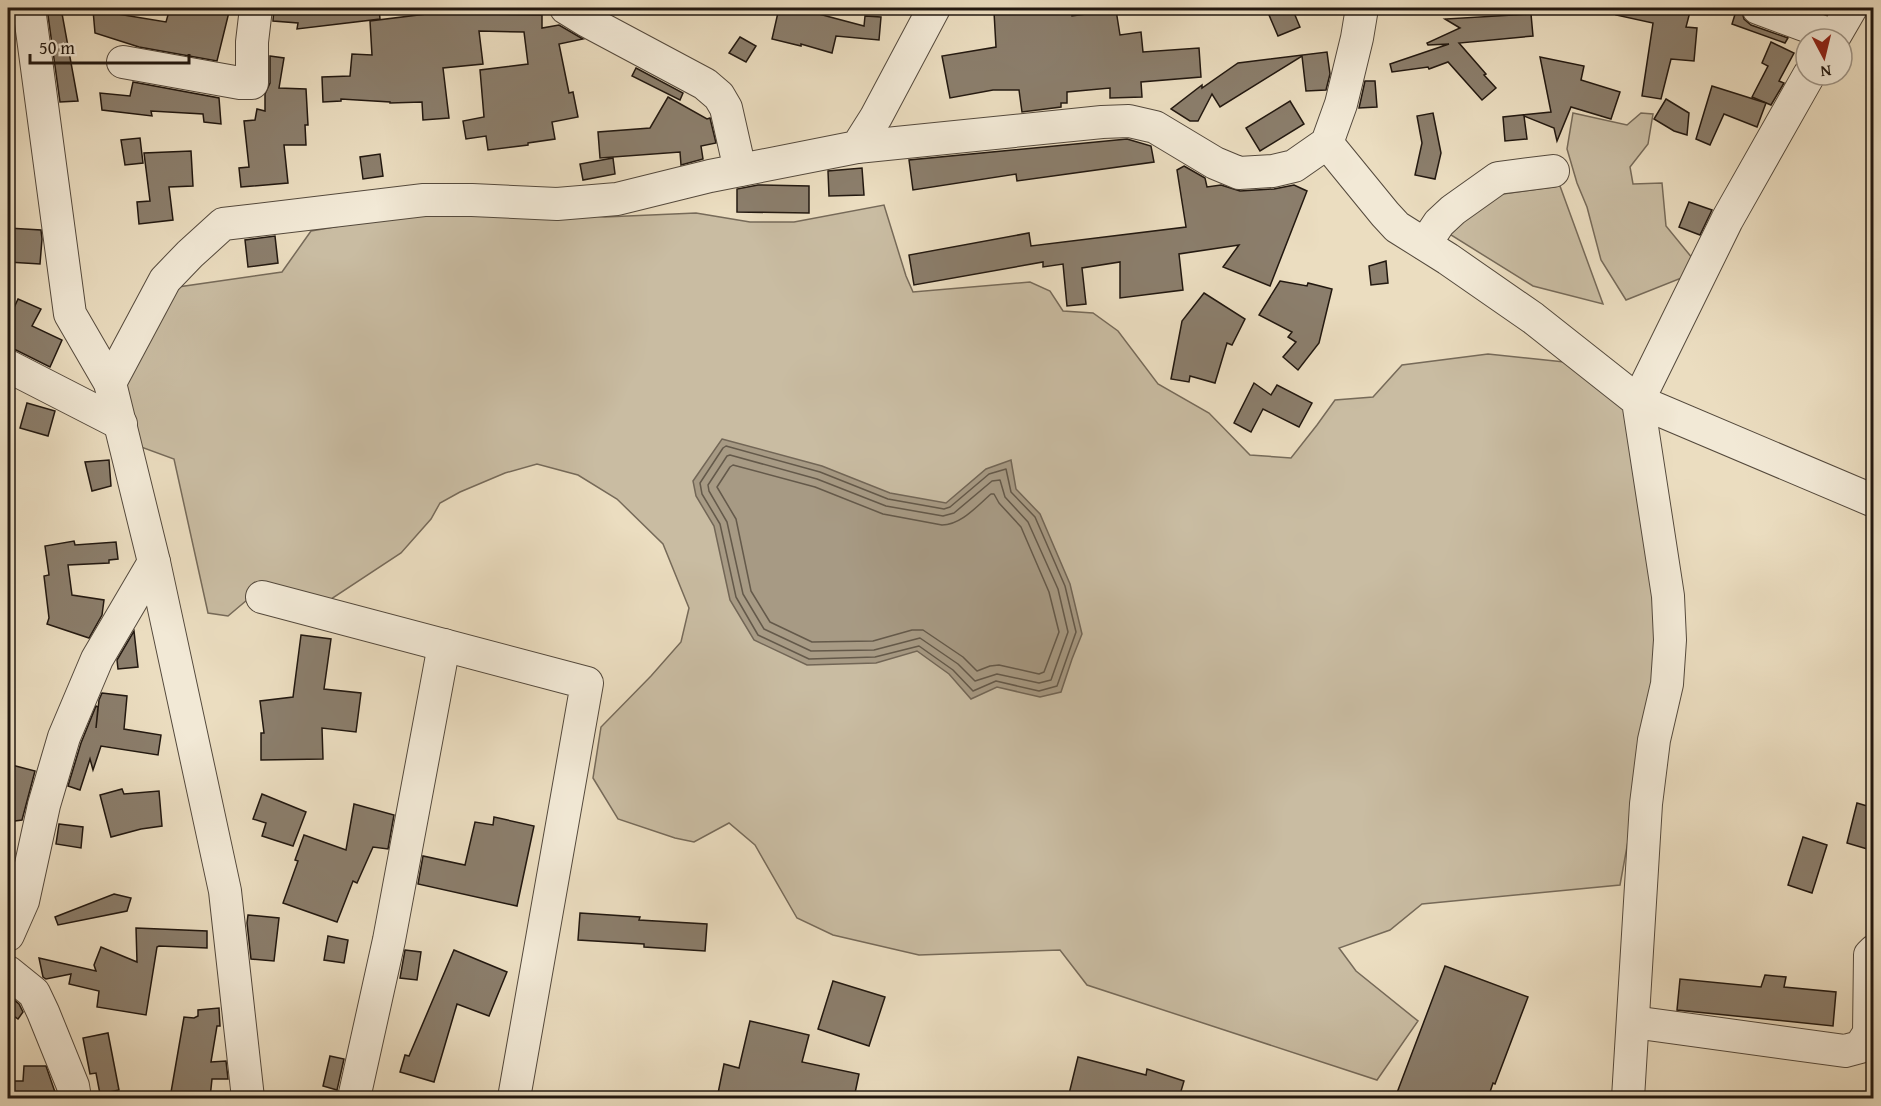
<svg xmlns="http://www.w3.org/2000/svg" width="1881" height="1106" viewBox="0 0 1881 1106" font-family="'Gentium Book Plus',serif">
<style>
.green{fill:#c9bca2;stroke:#766a59;stroke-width:1.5}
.water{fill:#a79a84;stroke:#726656;stroke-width:1.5}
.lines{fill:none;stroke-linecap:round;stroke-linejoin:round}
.shore{stroke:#64594a;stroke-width:1.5}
.building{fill:#8b7e6c;stroke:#221810;stroke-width:1.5}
.minor-casing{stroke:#54493c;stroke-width:34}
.minor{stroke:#f2e9d6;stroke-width:32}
</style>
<rect width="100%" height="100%" fill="#ebddc0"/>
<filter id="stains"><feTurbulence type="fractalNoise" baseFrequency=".00333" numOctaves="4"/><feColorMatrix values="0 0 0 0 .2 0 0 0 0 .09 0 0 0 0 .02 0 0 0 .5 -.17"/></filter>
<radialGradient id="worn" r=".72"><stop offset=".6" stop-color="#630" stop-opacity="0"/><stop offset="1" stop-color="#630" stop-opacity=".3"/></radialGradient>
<g class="green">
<path d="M1573 113 1627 125 1641 113 1653 114 1648 144 1630 167 1633 184 1662 183 1666 226 1693 259 1689 275 1626 300 1601 260 1587 207 1577 183 1567 149Z"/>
<path d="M1560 186 1603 304 1533 286 1443 230 1496 195Z"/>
<path d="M468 204 605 217 696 213 750 222H794L884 205 906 276 913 292 1030 282 1050 291 1063 311 1093 313 1118 331 1158 384 1209 413 1250 455 1291 458 1317 425 1335 400 1373 397 1402 365 1488 354 1574 363 1612 391 1639 434 1681 624 1639 781 1620 885 1422 904 1390 930 1339 948 1356 971 1418 1021 1377 1080 1087 985 1060 950 919 955 833 935 797 918 755 845 729 823 694 842 675 838 618 819 593 778 601 727 651 676 681 642 689 608 663 544 617 499 578 475 537 464 505 473 460 492 440 503 431 519 401 553 310 613 247 600 228 616 208 613 174 459 141 447 121 380 178 287 282 272 311 231Z"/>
</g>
<path class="water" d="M722 439 822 466 890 493 946 503 986 469 1011 460 1016 489 1040 514 1070 584 1082 634 1072 659 1061 692 1040 697 997 687 971 699 949 674 917 651 876 663 807 665 754 640 730 600 714 526 696 496 693 481Z"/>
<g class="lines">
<g class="shore">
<path d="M726 446 820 472 888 499 944 509 950 507 989 474 1006 469 1011 492 1035 517 1065 586 1076 632 1057 686 1039 691 996 681 973 691 953 670 919 646 875 657 809 659 758 635 736 597 720 524 702 494 700 483 723 448Z"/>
<path d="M730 455 817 479 886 506 943 516 954 513 992 481 1000 480 1005 497 1028 522 1058 589 1068 632 1051 680 1039 683 997 674 975 681 958 664 920 638 874 650 811 651 764 629 743 594 727 522 709 491 708 485 727 456Z"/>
<path d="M733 465 815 487 883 514 942 525C961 525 977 506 991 494H994L999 503 1021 527 1049 592 1059 632 1044 672 1039 674 999 665 990 666 977 671 963 657 923 630H912L873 641 812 642 770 622 751 591 736 519 717 487 730 467Z"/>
</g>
</g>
<g class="building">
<path d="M47 8H61L78 101 60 102Z"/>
<path d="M170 8H230L217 61 139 47 95 33 93 10 166 22Z"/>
<path d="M274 8H379L380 19 297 29 298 23 273 21Z"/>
<path d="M433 8H458V9L484 8 485 14 542 15V28L559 25 583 39 559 44 569 93 573 92 578 117 552 122 555 139 528 143V145L488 150 486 136 466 139 463 121 484 117 480 70 528 64 524 32 479 31 483 64 443 68 449 118 423 120 422 102 390 103V102L341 99V101L323 102 322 77 350 76 352 54 372 55 370 21 434 13Z"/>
<path d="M779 8 815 13 864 26 865 16 881 17 879 40 836 36 832 53 801 44V46L772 39Z"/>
<path d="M1034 8H1071L1072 16 1116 10 1120 35 1141 32 1143 52 1199 48 1201 77 1141 82 1142 97 1110 98V88L1067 92V103H1061V107L1022 112 1019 90H993L950 98 942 56 996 47 994 12Z"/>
<path d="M1266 8H1292L1300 27 1278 36Z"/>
<path d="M1617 8H1691L1686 27 1697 28 1694 61 1671 59 1661 99 1642 96 1653 23 1616 15Z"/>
<path d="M1737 8H1741L1744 19 1751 25 1788 38 1785 43 1732 24Z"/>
<path d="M1531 14 1533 36 1459 43 1486 74 1484 75 1496 88 1482 100 1448 62 1429 69 1428 67 1392 72 1390 64 1449 44 1428 45 1427 43 1460 28 1445 19Z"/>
<path d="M740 37 756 46 746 62 729 53Z"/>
<path d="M1771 42 1794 53 1779 81 1784 83 1771 105 1752 97 1768 66 1762 63Z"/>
<path d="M1327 52 1330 74 1326 90 1306 91 1302 56 1220 107 1212 94 1198 121H1190L1171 109 1202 85V88L1238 63Z"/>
<path d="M270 56 284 58 279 88 306 89 308 125H305L306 145H284L288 183 241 187 239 168 249 167 244 121 255 120 257 109 265 111V94L270 83Z"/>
<path d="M1540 57 1584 66 1581 80 1620 92 1611 119 1571 107 1557 141 1554 128 1524 116 1527 139 1505 141 1503 117 1551 112Z"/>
<path d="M636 68 683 93 680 100 632 76Z"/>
<path d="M1365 81H1375L1377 107 1359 108Z"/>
<path d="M133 82 219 98 221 124 204 122 203 114 151 111 152 116 102 110 100 93 130 96Z"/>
<path d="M1712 86 1766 103 1757 127 1724 114 1710 145 1696 139Z"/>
<path d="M668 97 707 119 710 118 716 143 701 146 703 159 681 165 680 152 600 158 598 132 650 128Z"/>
<path d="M1666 99 1689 113 1687 135 1674 131 1654 119Z"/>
<path d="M1290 101 1304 124 1260 151 1246 128Z"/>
<path d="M1433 113 1441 153 1435 179 1415 175 1422 143 1417 116Z"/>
<path d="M140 138 143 163 125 165 121 140Z"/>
<path d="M1127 139 1151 146 1154 162 1017 181 1016 174 913 190 909 160Z"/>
<path d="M191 151 193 186 169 187 173 220 139 224 137 202 150 201 144 153Z"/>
<path d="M380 154 383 176 363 179 360 157Z"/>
<path d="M613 158 615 174 583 180 580 164Z"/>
<path d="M1184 166 1205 178 1207 187 1221 185 1240 191 1274 189 1294 185 1307 191 1270 286 1223 267 1239 245 1179 254 1183 290 1120 298V262L1082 268 1086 304 1067 306 1063 264 1043 267V262L914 285 909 255 1029 233 1031 246 1186 227 1177 170Z"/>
<path d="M862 168 864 195 829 196 828 171Z"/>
<path d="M758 185 809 186V213L737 212V189Z"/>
<path d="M1689 202 1712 210 1700 235 1679 227Z"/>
<path d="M8 228 41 230 42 239 40 264 8 262Z"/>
<path d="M275 236 278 263 248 267 245 240Z"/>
<path d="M1386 261 1388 283 1371 285 1369 266Z"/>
<path d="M1280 281 1307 286 1308 283 1332 289 1319 343 1298 370 1283 357 1296 342 1288 337 1292 332 1259 315Z"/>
<path d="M1204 293 1245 319 1232 345 1227 343 1215 383 1190 376 1189 382 1171 379 1182 321Z"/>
<path d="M18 299 41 309 32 326 62 340 50 367 16 350 8 348V321Z"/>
<path d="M1254 383 1271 395 1277 385 1312 403 1299 427 1263 409 1251 432 1234 423Z"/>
<path d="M27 403 55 411 48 436 20 428Z"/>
<path d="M109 460 111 486 92 491 85 462Z"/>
<path d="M74 541 75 545 116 542 118 559 109 560V563L68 565 72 595 104 600 102 615 89 638 47 624 49 618 44 576 49 575 45 546Z"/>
<path d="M134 631 138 667 118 669 117 660Z"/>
<path d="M301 635 331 639 324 689 361 693 356 732 322 728 323 759 261 760V733H264L260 701 293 697Z"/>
<path d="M102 693 127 696 124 729 161 735 158 755 101 746 93 770 90 759 80 790 68 786 81 743 96 706 98 707 96 728 99 700Z"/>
<path d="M8 764 35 771 22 820 8 822Z"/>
<path d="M122 789 124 794 159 791 162 826 141 829 111 837 100 795Z"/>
<path d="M262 794 306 812 293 846 262 836 266 823 253 819Z"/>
<path d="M1857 803 1874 808V851L1847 843Z"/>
<path d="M354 804 394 815 388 849 373 847 357 883 353 881 337 922 283 903 298 861 295 860 304 835 346 850Z"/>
<path d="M494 817 534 826 517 906 418 884 423 856 465 865 475 822 493 825Z"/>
<path d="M59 824 83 827 81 848 56 844Z"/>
<path d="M1803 837 1827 845 1812 893 1788 885Z"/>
<path d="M114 894 131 898 127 911 58 925 55 917Z"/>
<path d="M580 913 640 917 639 920 707 924 705 951 644 947V944L578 940Z"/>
<path d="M248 915 279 918 274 961 251 959 247 923Z"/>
<path d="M136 928 207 931V948L159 946 157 947 146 1015 97 1007 99 991 69 984 71 974 46 979 43 977 39 958 96 971 94 965 101 947 137 962Z"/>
<path d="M328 936 348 940 344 963 324 960Z"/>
<path d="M405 950 421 952 417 980 400 978Z"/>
<path d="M454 950 507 972 489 1016 457 1004 434 1082 400 1072 405 1055 409 1056Z"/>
<path d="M1445 966 1528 997 1495 1084 1493 1083 1488 1098H1395Z"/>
<path d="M1765 975 1786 977 1784 987 1836 992 1833 1026 1677 1010 1680 979 1761 987Z"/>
<path d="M833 981 885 997 869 1046 818 1029Z"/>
<path d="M8 995 19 1004 23 1012 18 1019 8 1012Z"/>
<path d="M219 1008 220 1026H217L211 1062 226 1061 228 1079H212L210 1098H170L184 1017 194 1018 198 1016V1010Z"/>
<path d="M750 1021 809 1035 802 1062 859 1074 854 1098H717L724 1064 739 1068Z"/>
<path d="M108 1033 119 1090 100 1094 96 1073 90 1074 83 1038Z"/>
<path d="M330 1056 344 1059 337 1090 323 1086Z"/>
<path d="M1078 1057 1146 1075 1147 1069 1184 1081 1179 1098H1142L1122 1093 1121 1098H1068Z"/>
<path d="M24 1066H46L57 1098H8V1081H23Z"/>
</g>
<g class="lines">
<g class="minor-casing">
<g id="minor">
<path d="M29 8 70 314 110 383 154 562 225 891 248 1098"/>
<path d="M566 8 587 21 705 84 719 96 726 108 740 170"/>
<path d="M1758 8 1834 36"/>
<path d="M1833 39 1851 8"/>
<path d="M123 62 240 83H252V42L256 8"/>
<path d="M1809 75 1727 220 1638 401 1874 501"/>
<path d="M1327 143 1385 214 1397 227 1448 259 1533 318 1638 401 1668 596 1670 640 1667 684 1654 740 1646 804 1628 1098"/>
<path d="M857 147 1102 122 1129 121 1155 127 1215 163 1239 173 1273 171 1294 166 1327 143 1341 104 1357 38 1362 8"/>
<path d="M1425 244 1439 223 1453 210 1498 178 1553 171"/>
<path d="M8 366 121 424"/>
<path d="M110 383 165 280 190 254 223 224 424 200H472L557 204 617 199 710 176 857 147 876 117 934 8"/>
<path d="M262 597 587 683 514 1098"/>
<path d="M8 935 23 901 44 805 64 737 97 659 154 562"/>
<path d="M8 972 34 993 43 1012 73 1086 75 1098"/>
<path d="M1633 1022 1845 1051 1860 1047 1869 1033 1870 955 1874 951"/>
<path d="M354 1098 389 940 444 645"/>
</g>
</g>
<use href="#minor" class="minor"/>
</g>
<rect width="1881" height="1106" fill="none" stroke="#ebddc0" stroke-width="30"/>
<rect x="9" y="9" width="1863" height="1088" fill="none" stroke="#221810" stroke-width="3"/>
<rect x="15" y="15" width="1851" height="1076" fill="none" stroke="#221810" stroke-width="1.5"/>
<g transform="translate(1824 57) rotate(173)"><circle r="28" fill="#f2e9d6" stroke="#9f9587" stroke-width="1.5"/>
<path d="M0-4.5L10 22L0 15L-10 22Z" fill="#8f2418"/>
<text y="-9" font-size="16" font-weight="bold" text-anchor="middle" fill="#221810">N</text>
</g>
<path d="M30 54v9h159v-9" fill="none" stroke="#221810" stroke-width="3"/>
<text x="39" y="54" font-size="18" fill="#221810" stroke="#f2e9d6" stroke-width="4.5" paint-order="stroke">50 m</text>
<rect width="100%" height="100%" filter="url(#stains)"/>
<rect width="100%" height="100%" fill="url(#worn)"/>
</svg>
